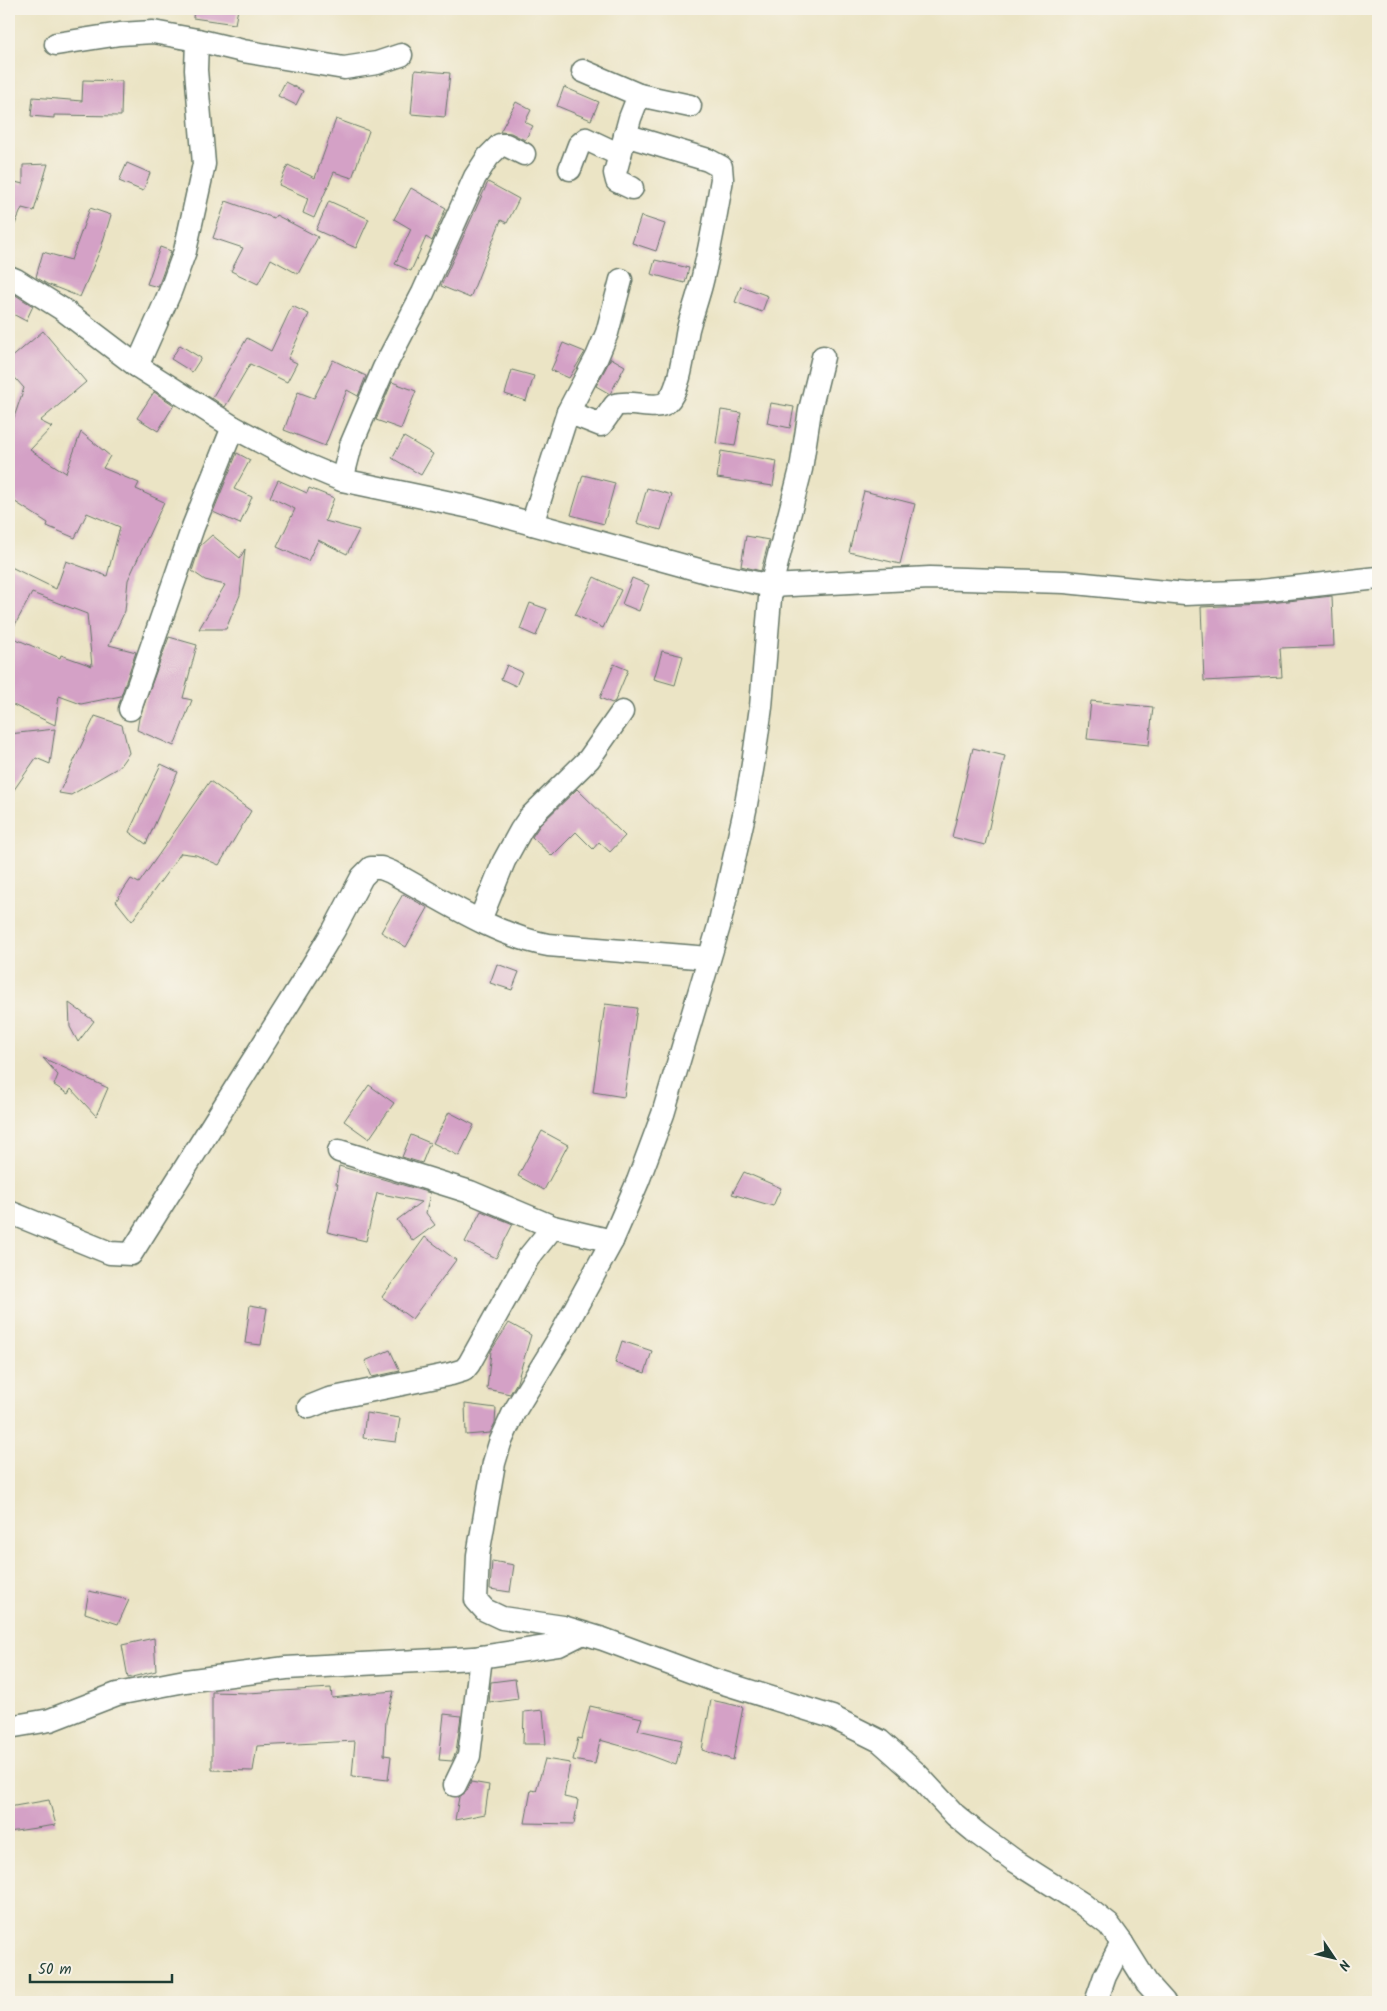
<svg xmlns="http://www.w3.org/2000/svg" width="1387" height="2011" viewBox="0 0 1387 2011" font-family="Kalam,sans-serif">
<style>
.building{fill:#d4a1c6;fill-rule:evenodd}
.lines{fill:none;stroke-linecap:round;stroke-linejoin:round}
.street-casing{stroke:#667767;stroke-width:25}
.street{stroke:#fff;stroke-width:22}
</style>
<rect width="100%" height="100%" fill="#f7f3e8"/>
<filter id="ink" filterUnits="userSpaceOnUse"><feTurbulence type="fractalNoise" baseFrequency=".02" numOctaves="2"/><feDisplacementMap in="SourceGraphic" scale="10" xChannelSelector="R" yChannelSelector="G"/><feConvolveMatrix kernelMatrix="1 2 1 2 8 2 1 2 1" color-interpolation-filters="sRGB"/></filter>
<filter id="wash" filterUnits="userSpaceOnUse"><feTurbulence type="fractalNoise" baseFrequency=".0096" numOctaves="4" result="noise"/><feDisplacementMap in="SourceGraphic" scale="20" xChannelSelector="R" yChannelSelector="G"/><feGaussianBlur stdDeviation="1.12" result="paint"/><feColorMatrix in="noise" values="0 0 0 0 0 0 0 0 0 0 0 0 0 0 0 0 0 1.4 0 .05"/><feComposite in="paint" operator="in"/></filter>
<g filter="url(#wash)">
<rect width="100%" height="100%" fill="#ebe4c5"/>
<g id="blocks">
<g class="building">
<path d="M194 9H238L235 24 193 18Z"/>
<path d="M415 70 450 73 445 117 411 114Z"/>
<path d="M83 80 122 81 121 116 54 115V118L31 116 33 97 82 101Z"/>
<path d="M285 82 303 91 296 105 278 96Z"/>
<path d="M564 87 599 102 591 120 557 106Z"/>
<path d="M516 102 531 110 525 122 533 126 525 140 511 133 500 132Z"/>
<path d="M336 119 369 131 352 178 334 172 314 218 303 213 308 198 279 185 288 165 315 178Z"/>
<path d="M127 163 150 173 143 191 119 181Z"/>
<path d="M48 164 34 211 22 208 9 238V189L11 181 23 184V165Z"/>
<path d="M488 182 519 199 507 223 501 220 470 298 441 286Z"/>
<path d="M411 188 446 208 432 241 426 237 411 271 395 264 411 229 394 219Z"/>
<path d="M226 201 274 218 276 215 318 237 298 274 271 259 258 284 231 271 243 248 213 238Z"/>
<path d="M329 201 369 219 356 248 316 230Z"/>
<path d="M90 208 111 215 101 248 80 297 47 284 36 277 43 252 71 260Z"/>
<path d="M641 216 665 224 656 251 632 243Z"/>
<path d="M160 247 171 251 158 287 147 284Z"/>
<path d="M655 260 689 268 685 283 651 274Z"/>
<path d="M741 286 768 296 762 312 735 302Z"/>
<path d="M9 291 33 306 26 321 9 312Z"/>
<path d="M292 306 309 314 288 359 297 363 287 382 250 364 225 407 212 398 247 338 271 351Z"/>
<path d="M43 331 86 382 40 421 52 427 30 450 66 473 81 432 110 456 103 468 139 483 136 489 164 502 128 580 125 611 109 645 136 652 121 696 81 704 59 696 55 725 9 703V566L56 589 66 561 107 576 120 527 87 513 75 538 47 526 48 523 9 498V432L24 388 9 371V360ZM32 593 87 614 92 666 61 655 60 658 9 636Z"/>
<path d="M563 343 585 352 569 378 551 370Z"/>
<path d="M180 345 201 358 192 372 171 359Z"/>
<path d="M611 358 625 366 610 394 596 386Z"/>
<path d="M333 360 366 376 358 396 347 390 325 446 284 430 298 392 314 398Z"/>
<path d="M512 370 534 376 526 401 505 394Z"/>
<path d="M392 382 416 391 401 429 376 420Z"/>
<path d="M154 392 174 405 158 431 137 418Z"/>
<path d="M771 403 794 407 790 428 767 423Z"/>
<path d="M721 410 741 413 735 446 716 443Z"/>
<path d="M404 437 433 454 421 475 392 458Z"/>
<path d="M721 451 777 461 773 486 717 478Z"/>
<path d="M237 453 250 460 234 489 252 497 240 524 213 512Z"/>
<path d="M583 475 615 483 604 524 571 515Z"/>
<path d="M278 480 307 493 309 488 334 498 325 521 359 530 347 554 318 540 308 561 277 547 295 509 270 497Z"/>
<path d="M647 488 672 495 661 530 637 523Z"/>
<path d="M864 491 915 504 900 564 849 552Z"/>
<path d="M212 535 240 558 245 549 240 595 226 629H199L225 585 205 580 192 571 200 546Z"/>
<path d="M746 536 769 540 761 571 741 566Z"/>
<path d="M594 577 621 590 603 628 575 615Z"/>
<path d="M632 578 649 585 639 611 622 604Z"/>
<path d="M1332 596 1334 646 1280 648 1282 677 1204 681 1201 607 1262 604Z"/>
<path d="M530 603 547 609 536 636 520 629Z"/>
<path d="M169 637 197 645 183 698 192 700 174 746 137 730 139 718Z"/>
<path d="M662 651 683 656 675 685 654 679Z"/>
<path d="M614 664 628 670 615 701 612 703 600 698Z"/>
<path d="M507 665 522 672 516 686 501 679Z"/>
<path d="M1091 701 1153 707 1149 745 1087 739Z"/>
<path d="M95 716 122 725 129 753 119 767 71 795 59 793Z"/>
<path d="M55 729 50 764 36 758 9 797V734Z"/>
<path d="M973 748 1005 756 985 845 952 837Z"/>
<path d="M161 764 178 772 146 844 129 832Z"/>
<path d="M210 781 251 811 219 865 196 855 181 853 132 921 116 901 131 879 139 883Z"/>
<path d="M577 789 625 836 610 852 599 842 593 849 576 832 552 856 532 837 540 825Z"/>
<path d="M403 894 428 908 406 947 381 932Z"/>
<path d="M497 964 519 972 512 990 490 983Z"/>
<path d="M69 1003 94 1021 78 1042 70 1027Z"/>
<path d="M605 1004 637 1008 624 1097 593 1092Z"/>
<path d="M43 1058 108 1088 96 1116 71 1089 68 1094 54 1085 58 1075Z"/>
<path d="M369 1085 394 1103 369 1139 344 1121Z"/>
<path d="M449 1112 474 1125 459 1156 433 1143Z"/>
<path d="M542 1131 568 1145 544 1190 518 1176Z"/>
<path d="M411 1135 430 1143 422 1163 402 1157Z"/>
<path d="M339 1166 430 1193 426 1213 435 1225 413 1241 397 1220 421 1202 377 1193 366 1241 327 1232 338 1184H336Z"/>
<path d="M744 1172 781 1188 773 1206 732 1194Z"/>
<path d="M481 1211 513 1224 496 1258 465 1242Z"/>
<path d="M425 1237 456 1260 412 1319 382 1297Z"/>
<path d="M250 1305 267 1308 261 1345 245 1343Z"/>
<path d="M509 1323 531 1335 517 1382 510 1394 487 1389 491 1351Z"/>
<path d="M622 1341 652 1351 645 1373 615 1363Z"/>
<path d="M390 1350 400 1371 372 1377 365 1361Z"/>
<path d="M465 1404 496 1408 495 1423 490 1433 466 1435Z"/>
<path d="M366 1413 400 1418 396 1442 363 1438Z"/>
<path d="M492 1561 514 1565 510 1592 490 1589Z"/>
<path d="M89 1591 129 1600 118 1624 85 1613Z"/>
<path d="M154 1638 156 1671 128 1678 122 1645Z"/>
<path d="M515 1679 518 1699 489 1703 491 1682Z"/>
<path d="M331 1688 332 1698 359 1695 360 1694 394 1691 386 1720 384 1755 391 1756 388 1780 352 1776 355 1741 257 1746 253 1771 212 1770V1692L248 1693Z"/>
<path d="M711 1700 743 1707 733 1760 702 1750Z"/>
<path d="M590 1706 642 1718 638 1730 682 1740 676 1765 636 1750 600 1740 595 1764 573 1760 578 1738 582 1739Z"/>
<path d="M543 1710 546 1744H523L524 1712Z"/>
<path d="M444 1714 461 1716 456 1752 452 1761 439 1760Z"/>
<path d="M545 1759 570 1763 564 1797 578 1800 574 1824 525 1823 531 1790 536 1791Z"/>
<path d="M471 1782 489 1785 485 1814 455 1820 459 1797 467 1791Z"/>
<path d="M49 1800 56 1825 9 1832V1807Z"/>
</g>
</g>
</g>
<g filter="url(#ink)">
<use href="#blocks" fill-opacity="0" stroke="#667767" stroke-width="1"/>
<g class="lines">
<g class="street-casing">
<g id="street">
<path d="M56 44 120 34 153 32 197 40 243 51 344 68 377 63 401 55"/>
<path d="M583 71 639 95 690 106"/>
<path d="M570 169 579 145 586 139 620 155"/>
<path d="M632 188 617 181 615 173 630 118 639 95"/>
<path d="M9 277 16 280 62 309 137 366 233 427 299 462 342 480 475 508 710 573 771 586 930 578 1065 582 1185 594 1261 591 1378 578"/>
<path d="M823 357 810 410 801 469 771 586 761 707 753 764 745 810 719 926 663 1114 638 1181 612 1241 558 1340 514 1412 500 1443 494 1463 478 1555 476 1600 485 1610 502 1618 563 1627 603 1639 711 1679 832 1717 880 1741 916 1773 955 1815 978 1834 1015 1861 1081 1903 1109 1925 1122 1943 1147 1983 1164 2002"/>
<path d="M137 366 170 292 185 251 204 164 196 70 197 40"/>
<path d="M568 412 601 425 615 405C632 400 657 411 667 402 681 389 684 348 688 329 692 314 697 300 701 285 710 250 716 214 722 179L721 167 708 160 625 135"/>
<path d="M342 480 351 445 384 368 423 293 475 177 488 157 500 145H506L524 154"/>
<path d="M532 524 568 412 597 357 607 333 621 280"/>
<path d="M130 709 193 527 233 427"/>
<path d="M480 920 504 861 521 830 530 817 589 759 622 712"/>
<path d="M339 1151 470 1192 553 1227 612 1241"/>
<path d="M9 1212 110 1253 131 1254 308 973 334 930 362 877 371 868H381L391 872C440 898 493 935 548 945L709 958"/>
<path d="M309 1407 329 1399 451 1374 464 1370 469 1364 528 1258 553 1227"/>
<path d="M9 1727 50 1720 117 1694 185 1681 286 1668 474 1658 559 1645 581 1634"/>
<path d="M455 1785 469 1756 481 1657"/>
<path d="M1096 2002 1105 1976 1122 1943"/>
</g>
</g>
<use href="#street" class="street"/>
</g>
</g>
<rect width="1387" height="2011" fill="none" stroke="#f7f3e8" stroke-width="30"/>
<g transform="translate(1334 1958) rotate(125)" stroke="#f7f3e8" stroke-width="4" paint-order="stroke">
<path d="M0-4L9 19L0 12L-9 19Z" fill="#1f3d34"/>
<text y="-8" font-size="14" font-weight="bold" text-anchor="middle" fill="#1f3d34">N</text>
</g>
<path d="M30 1974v8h142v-8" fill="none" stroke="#1f3d34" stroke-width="2.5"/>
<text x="38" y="1974" font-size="15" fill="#1f3d34" stroke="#f7f3e8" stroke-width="4" paint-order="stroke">50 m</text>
</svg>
